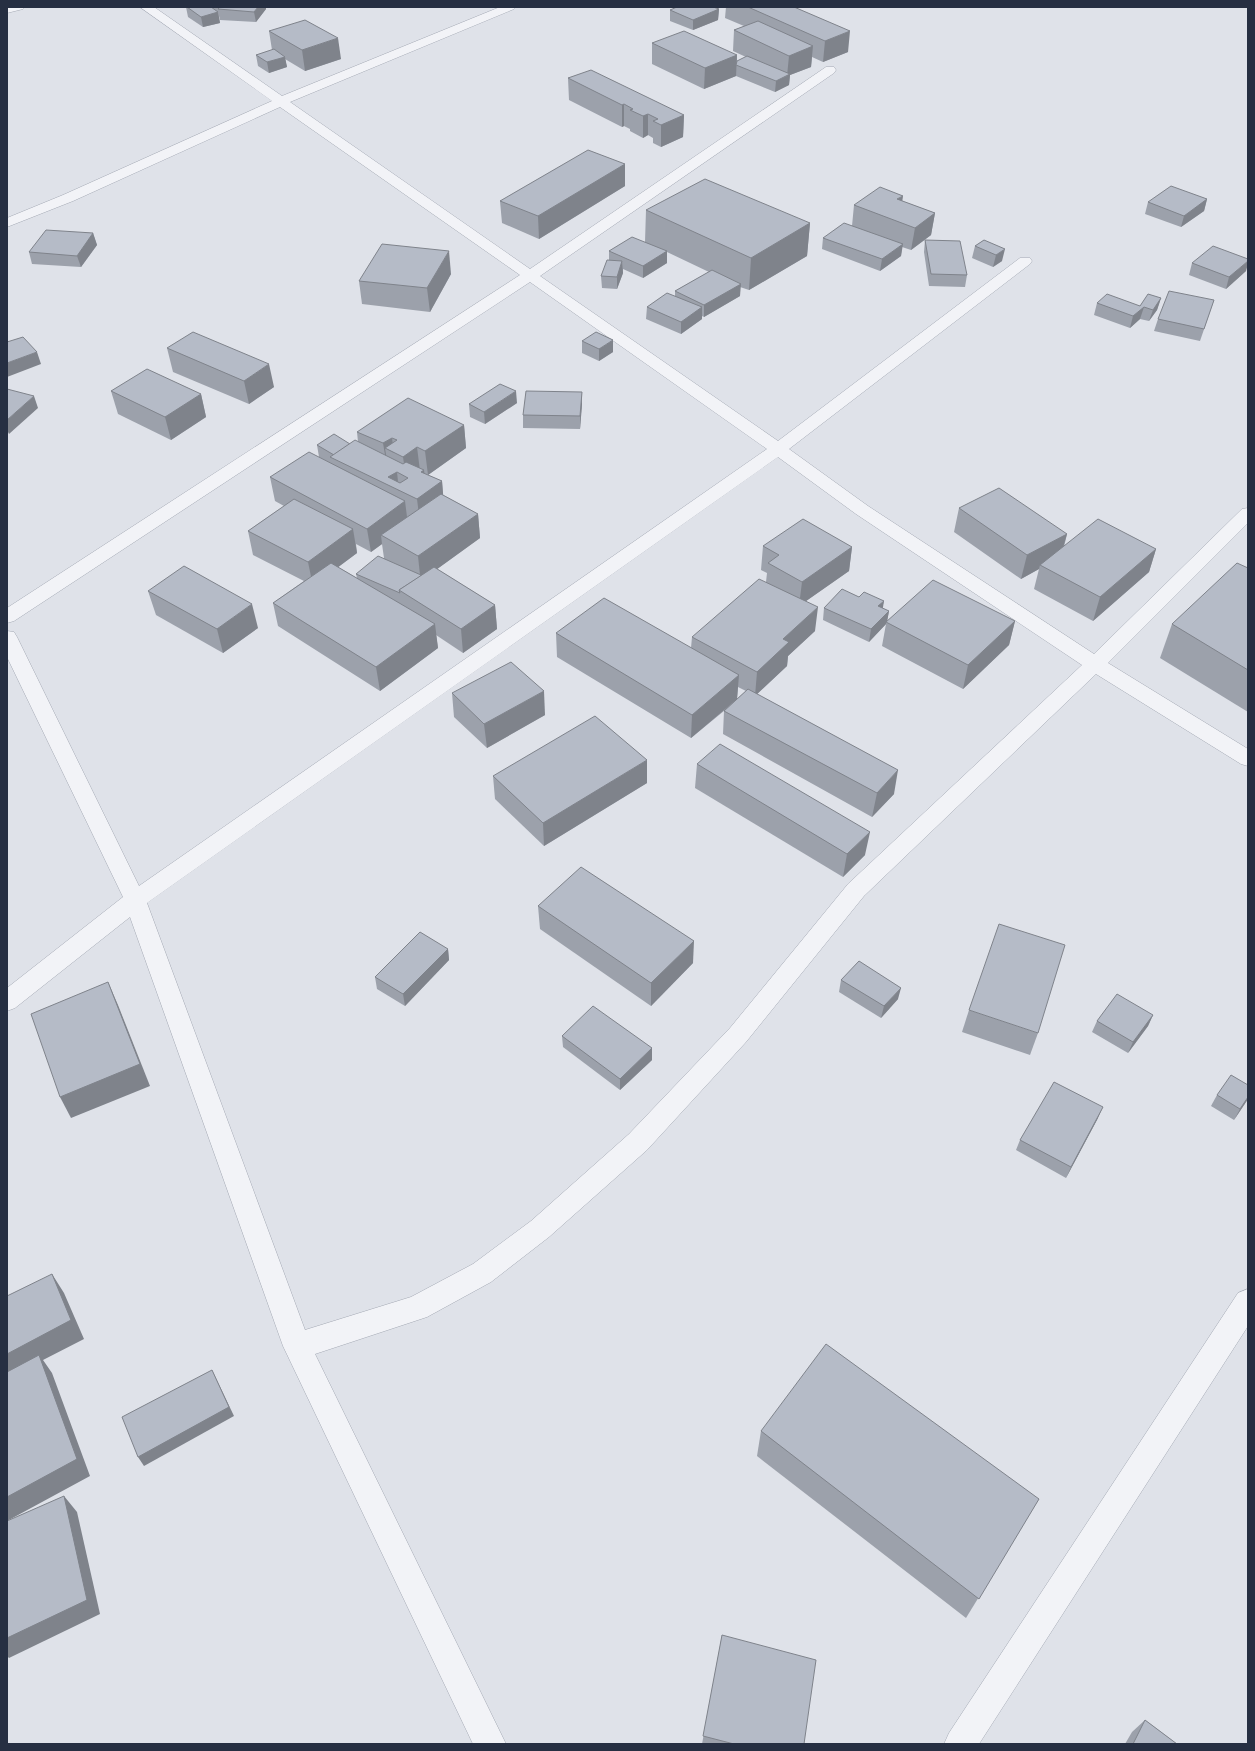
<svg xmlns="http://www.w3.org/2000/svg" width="1255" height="1751" viewBox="0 0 1255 1751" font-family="'Space Grotesk',sans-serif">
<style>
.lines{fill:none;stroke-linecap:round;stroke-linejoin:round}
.minor-casing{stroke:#a4a9b4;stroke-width:1}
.minor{fill:#f2f3f7;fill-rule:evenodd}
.wall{fill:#9ca1ab;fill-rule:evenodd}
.shaded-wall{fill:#7f838b}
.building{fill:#b5bbc7;stroke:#7f838b;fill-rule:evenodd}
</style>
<rect width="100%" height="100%" fill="#dfe2e9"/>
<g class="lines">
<g class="minor-casing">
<g id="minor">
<path d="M7 7H25L23 9 7 13Z"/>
<path d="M140 7H154L282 96 500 7H516L514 9 290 102 530 269 826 67H834L836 70 834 73 540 276 778 441 1020 258H1030L1032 261 1030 264 789 449 868 506 1094 654 1242 509 1248 508V523L1108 663 1248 749V766L1241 764 1096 674 864 896 746 1042 647 1150 549 1237 491 1282 427 1317 315 1354 506 1744H473L283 1346 130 917 15 1008 7 1011V988L123 897 7 657V631L14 632 17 637 139 886 767 449 530 282 14 621 7 623V608L520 275 280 107 73 201 7 227V218L63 195 272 101ZM778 457 856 514 1082 665 848 884 730 1028 629 1134 531 1221 473 1264 411 1297 305 1330 147 903Z"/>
<path d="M1248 1289V1326L979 1744H944L949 1733 1238 1293Z"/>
</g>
</g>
<use href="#minor" class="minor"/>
</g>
<g class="wall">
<path d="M186 7H211L213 9V7H266V9L256 22 220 20 218 12 220 23 203 27 188 17Z"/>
<path d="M726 7H794L848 52 823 62 812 57 811 67 790 75 789 85 775 92 736 76 704 89 652 64V43L737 55V61L746 57 733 51 734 30 744 26 725 18Z"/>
<path d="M719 9 718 20 693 30 670 21V10Z"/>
<path d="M269 31 341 59 305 71 285 59 287 67 269 73 258 66 256 55 272 50Z"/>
<path d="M568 78 684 115 683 137 661 147 653 143V138L648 135 643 138 630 131V129L624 126 622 127 569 100Z"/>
<path d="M625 164V186L539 239 502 223 500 201Z"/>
<path d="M1207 199 1204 211 1181 227 1145 214 1148 202Z"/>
<path d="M902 201 935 213 931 235 911 250 902 247 901 256 880 271 822 249 823 238 852 226 854 205Z"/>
<path d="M646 210 810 223 807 256 749 290 740 287V296L704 317 702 316V319L681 334 646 319 647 307 675 296V291L709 272 667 252V263L643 278 623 269V273L617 289 602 288 601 276 609 260V251L645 242Z"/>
<path d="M93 233 97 245 81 267 32 264 29 252Z"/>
<path d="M925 240 967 275 965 287 929 286 924 252Z"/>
<path d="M984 240 1002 261 993 267 972 258 975 246Z"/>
<path d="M1192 263 1246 271 1226 289 1189 275Z"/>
<path d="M451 274 430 312 362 304 359 281Z"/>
<path d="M1161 298 1157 310 1149 321 1140 319 1130 328 1094 315 1097 303 1140 306Z"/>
<path d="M1214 300 1200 341 1154 331 1158 319Z"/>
<path d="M582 341 613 352 599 361 582 353Z"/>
<path d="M167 348 274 387 249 404 173 372Z"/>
<path d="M111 391 201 394 206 417 171 440 118 414Z"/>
<path d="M582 392V404L580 429 523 428V415Z"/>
<path d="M517 403 485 424 470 417 469 404Z"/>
<path d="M464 425 466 448 428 475 442 481 443 495 478 514 480 538 437 569 495 605 497 629 463 653 436 635 438 648 380 691 278 626 273 603 304 581 253 555 248 531 284 506 275 501 270 477 319 457 317 445 350 444 358 442 357 432ZM356 544 371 552 382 544 384 558 356 574 357 578 338 567 357 553Z"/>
<path d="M959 508 1067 534 1064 547 1156 549 1149 572 1093 621 1034 589 1039 569 1021 579 954 532Z"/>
<path d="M763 546 852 547 849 571 806 601 815 631 788 656 787 666 757 694 894 794 872 817 723 734 724 711 730 706 691 738 557 657 556 633 691 648 692 637 766 582 767 573 761 570ZM738 687 746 691 737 699Z"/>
<path d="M1248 568V712L1160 658 1172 624Z"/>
<path d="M148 591 258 628 223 653 156 615Z"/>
<path d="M859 597 884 601 882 608 889 611 887 621H1015L1009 645 963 689 882 646 886 624 869 642 823 620 824 608Z"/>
<path d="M452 693 545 715 487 748 454 717Z"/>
<path d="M697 764 865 855 843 877 695 788Z"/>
<path d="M493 776 647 783 544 846 495 799Z"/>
<path d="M538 906 693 963 651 1006 540 929Z"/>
<path d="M448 949 449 960 405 1006 377 989 375 977Z"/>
<path d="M841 980 898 999 881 1018 839 992Z"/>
<path d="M969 1010 1038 1033 1030 1055 962 1032Z"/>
<path d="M1153 1015 1148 1026 1128 1053 1092 1032 1097 1021Z"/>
<path d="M562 1036 652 1060 620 1090 563 1047Z"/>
<path d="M1217 1095 1248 1099 1234 1120 1211 1106Z"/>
<path d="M1098 1118 1066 1178 1016 1150 1020 1140Z"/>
<path d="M761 1431 1039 1499 966 1618 757 1456Z"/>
<path d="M722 1635 804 1744H702Z"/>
<path d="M1145 1720 1177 1744H1125L1132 1732Z"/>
</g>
<g class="shaded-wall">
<path d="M258 7H266V9L256 22 254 12Z"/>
<path d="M719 9 718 20 693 30V20Z"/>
<path d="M218 12 220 23 203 27 201 17Z"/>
<path d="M850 31 848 52 823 62 825 41Z"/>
<path d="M338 38 341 59 305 71 302 50Z"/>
<path d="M813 46 811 67 790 75 789 85 775 92 776 81 787 76 789 56Z"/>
<path d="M737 55 736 76 704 89 705 68Z"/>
<path d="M285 57 287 67 269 73 267 62Z"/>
<path d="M624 104V126L622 127V105Z"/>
<path d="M648 114V135L643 138V116Z"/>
<path d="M684 115 683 137 661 147V125Z"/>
<path d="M625 164V186L539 239 538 216Z"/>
<path d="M903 196 900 218 897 199Z"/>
<path d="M1207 199 1204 211 1181 227 1184 216Z"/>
<path d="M935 213 931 235 911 250 915 228Z"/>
<path d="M810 223 807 256 749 290 751 258Z"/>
<path d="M93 233 97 245 81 267 77 256Z"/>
<path d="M903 244 901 256 880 271 882 259Z"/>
<path d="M1005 249 1002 261 993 267 996 255Z"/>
<path d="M449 251 451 274 430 312 427 288Z"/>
<path d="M667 251V263L643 278V266Z"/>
<path d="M622 261 623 273 617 289V277Z"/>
<path d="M1248 261V264L1246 271 1226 289 1229 277Z"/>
<path d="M741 284 740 296 704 317V305Z"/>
<path d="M1161 298 1157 310 1149 321 1153 310Z"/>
<path d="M702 307V319L681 334V322Z"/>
<path d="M1144 307 1140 319 1130 328 1133 316Z"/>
<path d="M613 340V352L599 361V349Z"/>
<path d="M37 352 41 364 7 377V363Z"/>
<path d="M269 364 274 387 249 404 244 381Z"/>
<path d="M516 391 517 403 485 424 484 412Z"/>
<path d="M582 392V404L580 429V416Z"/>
<path d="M201 394 206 417 171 440 165 417Z"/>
<path d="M34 396 38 408 9 434 7 430V420Z"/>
<path d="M464 425 466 448 428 475 425 451Z"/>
<path d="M392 438 394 453 385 448 388 467H387L383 443Z"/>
<path d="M417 447 420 471 408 478 406 477 403 457Z"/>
<path d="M424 470 427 492 442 481 444 505 420 523 417 499 421 472Z"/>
<path d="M397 472 399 491 388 477Z"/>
<path d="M405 501 408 525 381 535 382 544 371 552 367 529Z"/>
<path d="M478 514 480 538 422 580 420 575 418 556Z"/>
<path d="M353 529 357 553 313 586 308 562Z"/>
<path d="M1067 534 1060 558 1040 565 1039 569 1021 579 1027 555Z"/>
<path d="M852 547 849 571 799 606 802 582Z"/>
<path d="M1156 549 1149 572 1093 621 1100 597Z"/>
<path d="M884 601 882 613 878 606Z"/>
<path d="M252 604 258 628 223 653 217 629Z"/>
<path d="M495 605 497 629 463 653 461 629Z"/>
<path d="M818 607 815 631 788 656 787 666 755 696 757 672 783 639Z"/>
<path d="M889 611 887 622H886V624L869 642 871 629Z"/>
<path d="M1015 621 1009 645 963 689 968 665Z"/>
<path d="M435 624 438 648 380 691 376 667Z"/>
<path d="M739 675 737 699 691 738 692 715Z"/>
<path d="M544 691 545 715 487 748 484 724Z"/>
<path d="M647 760V783L544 846 543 823Z"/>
<path d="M898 770 894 794 872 817 877 793Z"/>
<path d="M870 832 865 855 843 877 847 854Z"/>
<path d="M694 941 693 963 651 1006V983Z"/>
<path d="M448 949 449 960 405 1006 403 994Z"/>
<path d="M108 982 118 1005 150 1086 71 1118 60 1097Z"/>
<path d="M901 988 898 999 881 1018 884 1006Z"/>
<path d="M1153 1015 1148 1026 1128 1053 1133 1042Z"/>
<path d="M652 1048V1060L620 1090V1079Z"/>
<path d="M1248 1097V1099L1234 1120 1240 1109Z"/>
<path d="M1103 1107 1098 1118 1066 1178 1071 1167Z"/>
<path d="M52 1274 64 1293 84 1339 43 1360 52 1373 90 1476 7 1521V1354Z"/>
<path d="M212 1370 234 1416 144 1466 138 1457Z"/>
<path d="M64 1496 77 1512 100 1614 9 1658 7 1656V1638Z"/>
</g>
<g class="building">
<path d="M187 7H211L218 12 201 17Z"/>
<path d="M220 7H258L254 12 218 9Z"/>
<path d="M677 7H713L719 9 693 20 670 10Z"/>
<path d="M748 7H794L850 31 825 41Z"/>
<path d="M305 20 338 38 302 50 269 31Z"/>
<path d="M758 21 813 46 789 56 734 30Z"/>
<path d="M684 31 737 55 705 68 652 43Z"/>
<path d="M274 49 285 57 267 62 256 55Z"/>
<path d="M747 56 790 74 776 81 736 65 737 61Z"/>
<path d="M591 70 684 115 661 125 653 121 658 119 648 114 643 116 630 110 633 109 624 104 622 105 568 78Z"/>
<path d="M588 150 625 164 538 216 500 201Z"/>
<path d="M705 179 810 223 751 258 646 210Z"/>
<path d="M1171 186 1207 199 1184 216 1148 202Z"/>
<path d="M880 187 903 196 897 199 935 213 915 228 854 205Z"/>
<path d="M844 223 903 244 882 259 823 238Z"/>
<path d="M46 230 93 233 77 256 29 252Z"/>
<path d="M632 237 667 251 643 266 609 251Z"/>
<path d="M925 240 960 241 967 275 931 274Z"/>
<path d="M984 240 1005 249 996 255 975 246Z"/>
<path d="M382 244 449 251 427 288 359 281Z"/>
<path d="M1213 246 1248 259V261L1229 277 1192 263Z"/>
<path d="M607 260 622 261 617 277 601 276Z"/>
<path d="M712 270 741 284 704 305 675 291Z"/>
<path d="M1169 291 1214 300 1204 329 1158 319Z"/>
<path d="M667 293 702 307 681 322 647 307Z"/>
<path d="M1107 294 1140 306 1148 294 1161 298 1153 310 1144 307 1133 316 1097 303Z"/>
<path d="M193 332 269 364 244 381 167 348Z"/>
<path d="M596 332 613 340 599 349 582 341Z"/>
<path d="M23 337 37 352 7 363V342Z"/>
<path d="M147 369 201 394 165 417 111 391Z"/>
<path d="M500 384 516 391 484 412 469 404Z"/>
<path d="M7 389 34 396 7 420Z"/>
<path d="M526 391 582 392 580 416 523 415Z"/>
<path d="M408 398 464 425 425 451 417 447 403 457 385 448 397 440 392 438 383 443 357 432Z"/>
<path d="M334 434 350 444 334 455 317 445Z"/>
<path d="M355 440 403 464 406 462 424 470 421 472 442 481 417 499 330 457ZM397 472 408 478 400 483 388 477Z"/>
<path d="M309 452 405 501 367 529 270 477Z"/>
<path d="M999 488 1067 534 1027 555 959 508Z"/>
<path d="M441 494 478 514 418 556 381 535Z"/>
<path d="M294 499 353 529 308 562 248 531Z"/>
<path d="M803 519 852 547 802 582 768 563 779 555 763 546Z"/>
<path d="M1098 519 1156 549 1100 597 1040 565Z"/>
<path d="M378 556 421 575 418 578 399 590 400 593 356 574Z"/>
<path d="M331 563 435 624 376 667 273 603Z"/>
<path d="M1237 563 1248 568V670L1172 624Z"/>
<path d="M184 566 252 604 217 629 148 591Z"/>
<path d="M434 567 495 605 461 629 399 590Z"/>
<path d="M759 579 818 607 783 639 789 642 757 672 692 637Z"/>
<path d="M933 580 1015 621 968 665 886 622Z"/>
<path d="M842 589 859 597 864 592 884 601 878 606 889 611 871 629 824 608Z"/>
<path d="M604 598 739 675 692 715 556 633Z"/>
<path d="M511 662 544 691 484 724 452 693Z"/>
<path d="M748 689 898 770 877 793 724 711Z"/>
<path d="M595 716 647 760 543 823 493 776Z"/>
<path d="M720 744 870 832 847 854 697 764Z"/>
<path d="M581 867 694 941 651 983 538 906Z"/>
<path d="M999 924 1065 945 1038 1033 969 1010Z"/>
<path d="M420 932 448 949 403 994 375 977Z"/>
<path d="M859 961 901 988 884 1006 841 980Z"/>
<path d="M108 982 140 1064 60 1097 31 1014Z"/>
<path d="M1117 994 1153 1015 1133 1042 1097 1021Z"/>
<path d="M593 1006 652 1048 620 1079 562 1036Z"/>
<path d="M1231 1075 1248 1085V1097L1240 1109 1217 1095Z"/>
<path d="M1054 1082 1103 1107 1071 1167 1020 1140Z"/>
<path d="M52 1274 71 1320 7 1354V1296Z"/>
<path d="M826 1344 1039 1499 979 1599 761 1431Z"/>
<path d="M39 1355 77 1459 7 1497V1372Z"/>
<path d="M212 1370 229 1407 138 1457 122 1417Z"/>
<path d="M64 1496 87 1600 7 1638V1521Z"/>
<path d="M722 1635 816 1660 804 1744H734L703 1736Z"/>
<path d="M1145 1720 1177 1744H1133Z"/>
</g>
<rect width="1255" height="1751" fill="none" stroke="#262f42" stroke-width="16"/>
</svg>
